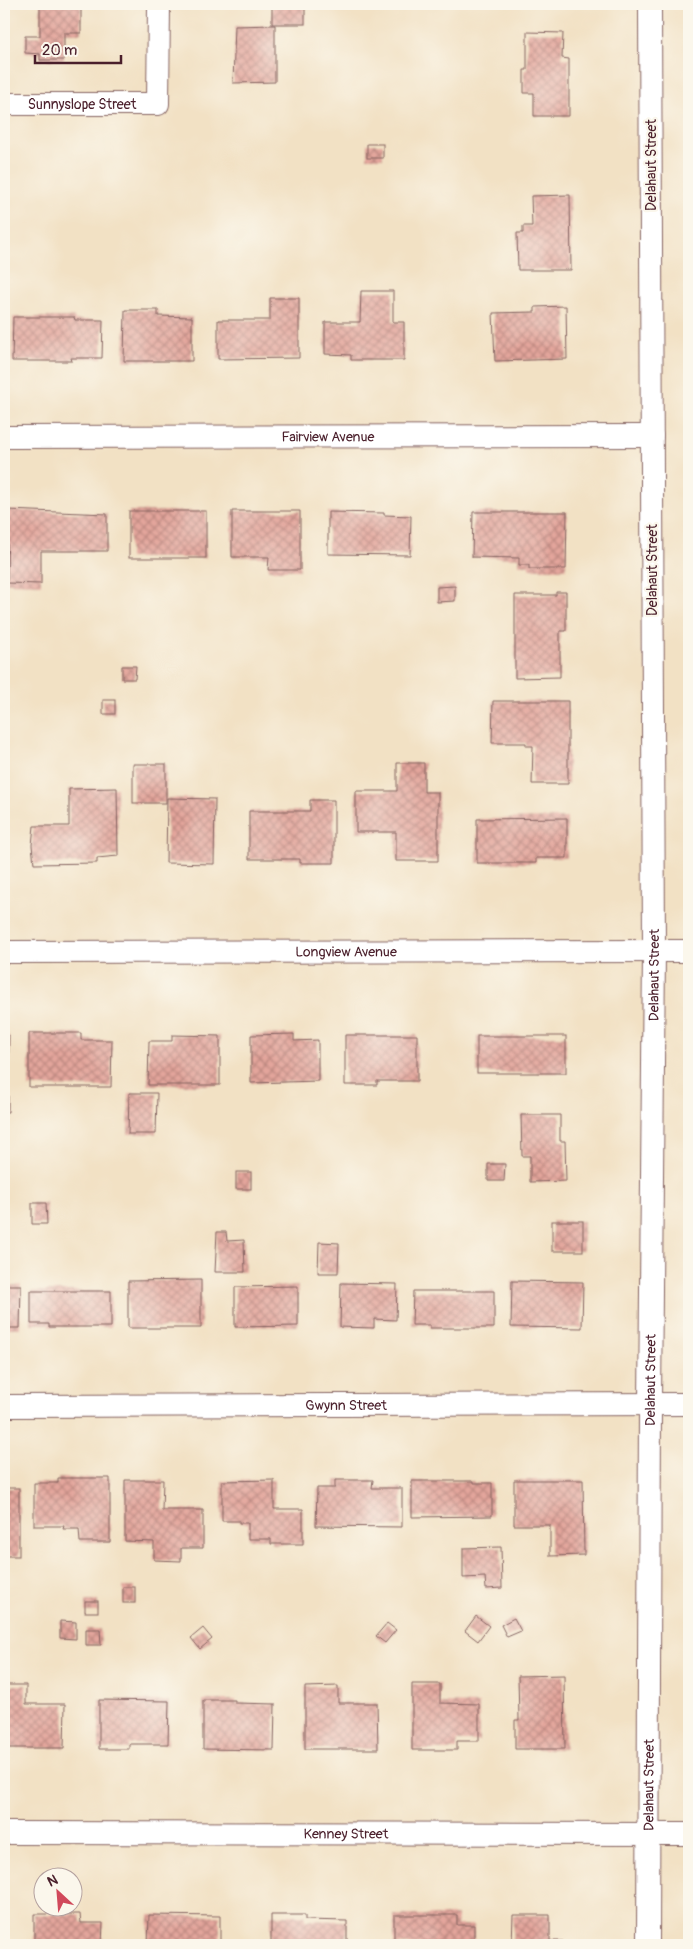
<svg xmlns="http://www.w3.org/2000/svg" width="693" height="1949" viewBox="0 0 693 1949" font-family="Pangolin,sans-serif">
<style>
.building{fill:url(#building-cross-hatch)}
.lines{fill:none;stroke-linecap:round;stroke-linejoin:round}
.minor-casing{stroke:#856361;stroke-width:24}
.minor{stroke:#fff;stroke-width:22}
.labels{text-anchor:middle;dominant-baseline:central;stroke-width:4.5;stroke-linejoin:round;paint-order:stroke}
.street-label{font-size:14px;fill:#4a1f2b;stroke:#fbf7ec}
</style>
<defs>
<pattern id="building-cross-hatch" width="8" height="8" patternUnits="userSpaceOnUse" patternTransform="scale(1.25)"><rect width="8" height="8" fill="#e3a59b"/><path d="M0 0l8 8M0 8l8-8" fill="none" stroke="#ba867f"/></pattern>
</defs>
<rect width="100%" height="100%" fill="#fbf7ec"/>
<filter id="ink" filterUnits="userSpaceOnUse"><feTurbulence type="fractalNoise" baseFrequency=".02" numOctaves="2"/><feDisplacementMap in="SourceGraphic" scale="10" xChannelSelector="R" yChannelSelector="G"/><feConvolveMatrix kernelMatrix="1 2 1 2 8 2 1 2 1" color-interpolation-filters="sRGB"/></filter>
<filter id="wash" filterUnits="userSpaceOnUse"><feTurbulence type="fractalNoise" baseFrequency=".0096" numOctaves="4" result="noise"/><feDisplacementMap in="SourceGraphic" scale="20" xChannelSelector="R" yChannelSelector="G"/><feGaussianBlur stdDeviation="1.12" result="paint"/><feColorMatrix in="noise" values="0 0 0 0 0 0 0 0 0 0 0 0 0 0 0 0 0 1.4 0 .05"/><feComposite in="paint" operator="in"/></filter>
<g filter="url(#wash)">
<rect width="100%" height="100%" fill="#f2e1c4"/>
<g id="blocks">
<g class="building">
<path d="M40 4H81V33H64V60H40V54L25 53V36H40Z"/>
<rect x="272" y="4" width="33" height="20"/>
<path d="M275 25V82L233 83 235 26Z"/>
<path d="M527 32 563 33 562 58 569 59V116H534V93H524V70H527Z"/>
<rect x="367" y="144" width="16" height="14"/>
<path d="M570 195 571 270H518L517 233H523V226H532L531 196Z"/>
<path d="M361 291H393V322H404V360H351V355L325 354V322H360Z"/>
<path d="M270 298H299V358L218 359V320H270Z"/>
<path d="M566 306 567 359 495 361 493 313 535 312V307Z"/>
<path d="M125 310H158V316L192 317V361H124Z"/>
<path d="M13 317H74L75 320H103L102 358H71L72 361H12Z"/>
<path d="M8 510 107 514V551H41V584L7 583Z"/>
<rect x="129" y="511" width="77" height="47"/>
<path d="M232 511H300V570H268L269 557H232Z"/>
<path d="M328 512 384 513V515L411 516 410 555 328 554Z"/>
<path d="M473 512H567L566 569H529V565H519V558L472 557Z"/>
<path d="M455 586V601L437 602V587Z"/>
<path d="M556 592H566V631H560V677L515 678V595H556Z"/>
<path d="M122 666H136L135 679H122Z"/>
<rect x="103" y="700" width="12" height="14"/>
<path d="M493 701H568V784H532L533 746H526V743H492Z"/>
<path d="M397 763H424V792H438V861H396V832H356V791H397Z"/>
<rect x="133" y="764" width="33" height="39"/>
<path d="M117 788 118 856 97 858V863L34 864 32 845 34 826H69V789Z"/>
<path d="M167 798 215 799 214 864 166 863Z"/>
<path d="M310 800H334V863H300V859H249V811H310Z"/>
<path d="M567 818V858H536V863H477V819Z"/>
<path d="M29 1033H81V1040H112L111 1087H29Z"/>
<path d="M294 1034V1041L318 1040V1081L251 1083V1035Z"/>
<path d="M4 1035H9L8 1112H4Z"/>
<path d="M172 1035 220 1036V1085H148L149 1041H172Z"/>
<path d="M345 1035H417V1081H377V1085H345Z"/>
<rect x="477" y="1036" width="89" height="37"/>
<path d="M129 1093H157L156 1134H128Z"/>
<path d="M521 1115H560V1141H565L566 1181 530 1182V1156H522Z"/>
<path d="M488 1164H505L504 1181H488Z"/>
<rect x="236" y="1172" width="15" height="17"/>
<path d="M32 1203H46L47 1224H32Z"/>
<rect x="552" y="1221" width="31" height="30"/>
<path d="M217 1232H226L227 1241 244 1240 245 1272H215Z"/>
<path d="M319 1242 339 1243 338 1273H318Z"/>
<path d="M201 1280V1328H128V1281Z"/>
<path d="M512 1281 583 1282 582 1328 511 1327Z"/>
<path d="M341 1283 397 1284 396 1320 374 1319V1328L340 1327Z"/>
<path d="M4 1285H21L20 1328H4Z"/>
<path d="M298 1286V1326L235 1327V1287Z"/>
<path d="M31 1291H111V1327H49V1324H31Z"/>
<path d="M413 1291H494V1328H430V1325H412Z"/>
<path d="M58 1478H110V1542H80L79 1529H63L64 1526H34V1483H58Z"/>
<path d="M125 1480H163L162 1510H203V1548H181V1561L154 1560V1542L125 1541Z"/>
<path d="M274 1480V1509H303V1544H271V1539H248V1523H239V1521H222V1481Z"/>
<path d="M335 1480H373L372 1488H402V1527L316 1526 317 1488H335Z"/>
<path d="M514 1480H583L584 1555 550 1556V1525H514Z"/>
<path d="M412 1481H474V1483H492V1516L412 1517Z"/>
<rect x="4" y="1488" width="15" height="68"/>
<path d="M501 1547 502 1588 486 1589 485 1577 463 1578V1548Z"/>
<rect x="123" y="1587" width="12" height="16"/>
<rect x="85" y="1601" width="13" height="11"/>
<path d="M476 1616 489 1626 478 1641 465 1631Z"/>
<path d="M514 1618 521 1631 507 1637 501 1625Z"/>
<path d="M60 1621 76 1622V1639L60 1638Z"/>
<path d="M387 1623 396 1630 385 1643 376 1636Z"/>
<path d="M203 1628 212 1639 200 1649 191 1638Z"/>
<path d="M86 1629H100L101 1645H86Z"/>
<path d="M564 1675 565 1749H515V1720H519L518 1676Z"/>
<path d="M412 1684H440V1703L479 1704V1741H457V1750H412Z"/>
<path d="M4 1685H26V1704H65L64 1748H4Z"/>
<path d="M338 1686V1703H377L378 1749H305V1687Z"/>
<path d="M99 1700 169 1701 168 1744H129V1749H99Z"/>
<path d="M203 1700H235V1703L275 1704 274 1750 203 1749Z"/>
<path d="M34 1914H80L81 1923H103L102 1945H34Z"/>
<path d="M149 1915 220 1916V1945H148Z"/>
<path d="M271 1915H305V1920L347 1921V1945H271Z"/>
<path d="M394 1915H457V1925H474V1945H394Z"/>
<path d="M513 1915H550V1941H563V1945H512Z"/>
</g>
</g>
</g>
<g filter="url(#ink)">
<use href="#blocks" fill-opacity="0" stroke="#856361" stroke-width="1"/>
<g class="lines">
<g class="minor-casing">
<g id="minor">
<path id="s1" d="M4 104H158L159 4"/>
<path id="s2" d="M4 437 652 436"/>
<path id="s3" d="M4 952 689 951"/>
<path id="s4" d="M4 1406 689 1404"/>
<path id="s5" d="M4 1833 689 1834"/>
<path id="s6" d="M648 1945 650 1404 654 951 650 4"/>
</g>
</g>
<use href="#minor" class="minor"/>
</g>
</g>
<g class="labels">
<g class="street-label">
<text stroke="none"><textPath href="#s1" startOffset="78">Sunnyslope Street</textPath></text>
<text transform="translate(651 165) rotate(-90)">Delahaut Street</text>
<text stroke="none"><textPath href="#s2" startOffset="324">Fairview Avenue</textPath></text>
<text transform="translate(652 570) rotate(-90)">Delahaut Street</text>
<text stroke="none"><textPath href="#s3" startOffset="342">Longview Avenue</textPath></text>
<text stroke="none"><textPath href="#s6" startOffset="970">Delahaut Street</textPath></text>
<text stroke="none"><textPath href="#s6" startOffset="565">Delahaut Street</textPath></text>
<text stroke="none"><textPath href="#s4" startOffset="342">Gwynn Street</textPath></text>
<text stroke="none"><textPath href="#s6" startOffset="160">Delahaut Street</textPath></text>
<text stroke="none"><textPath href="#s5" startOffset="342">Kenney Street</textPath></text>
</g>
</g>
<rect width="693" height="1949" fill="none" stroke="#fbf7ec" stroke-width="20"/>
<g transform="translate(58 1892) rotate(334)"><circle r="24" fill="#fbf7ec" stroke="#b4a19f"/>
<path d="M0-4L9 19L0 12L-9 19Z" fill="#d1495b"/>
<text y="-8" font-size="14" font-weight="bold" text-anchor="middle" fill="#4a1f2b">N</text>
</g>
<path d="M35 55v8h86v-8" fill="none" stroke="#4a1f2b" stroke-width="2.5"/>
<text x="42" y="55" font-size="15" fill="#4a1f2b" stroke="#fbf7ec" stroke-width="4" paint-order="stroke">20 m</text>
</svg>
